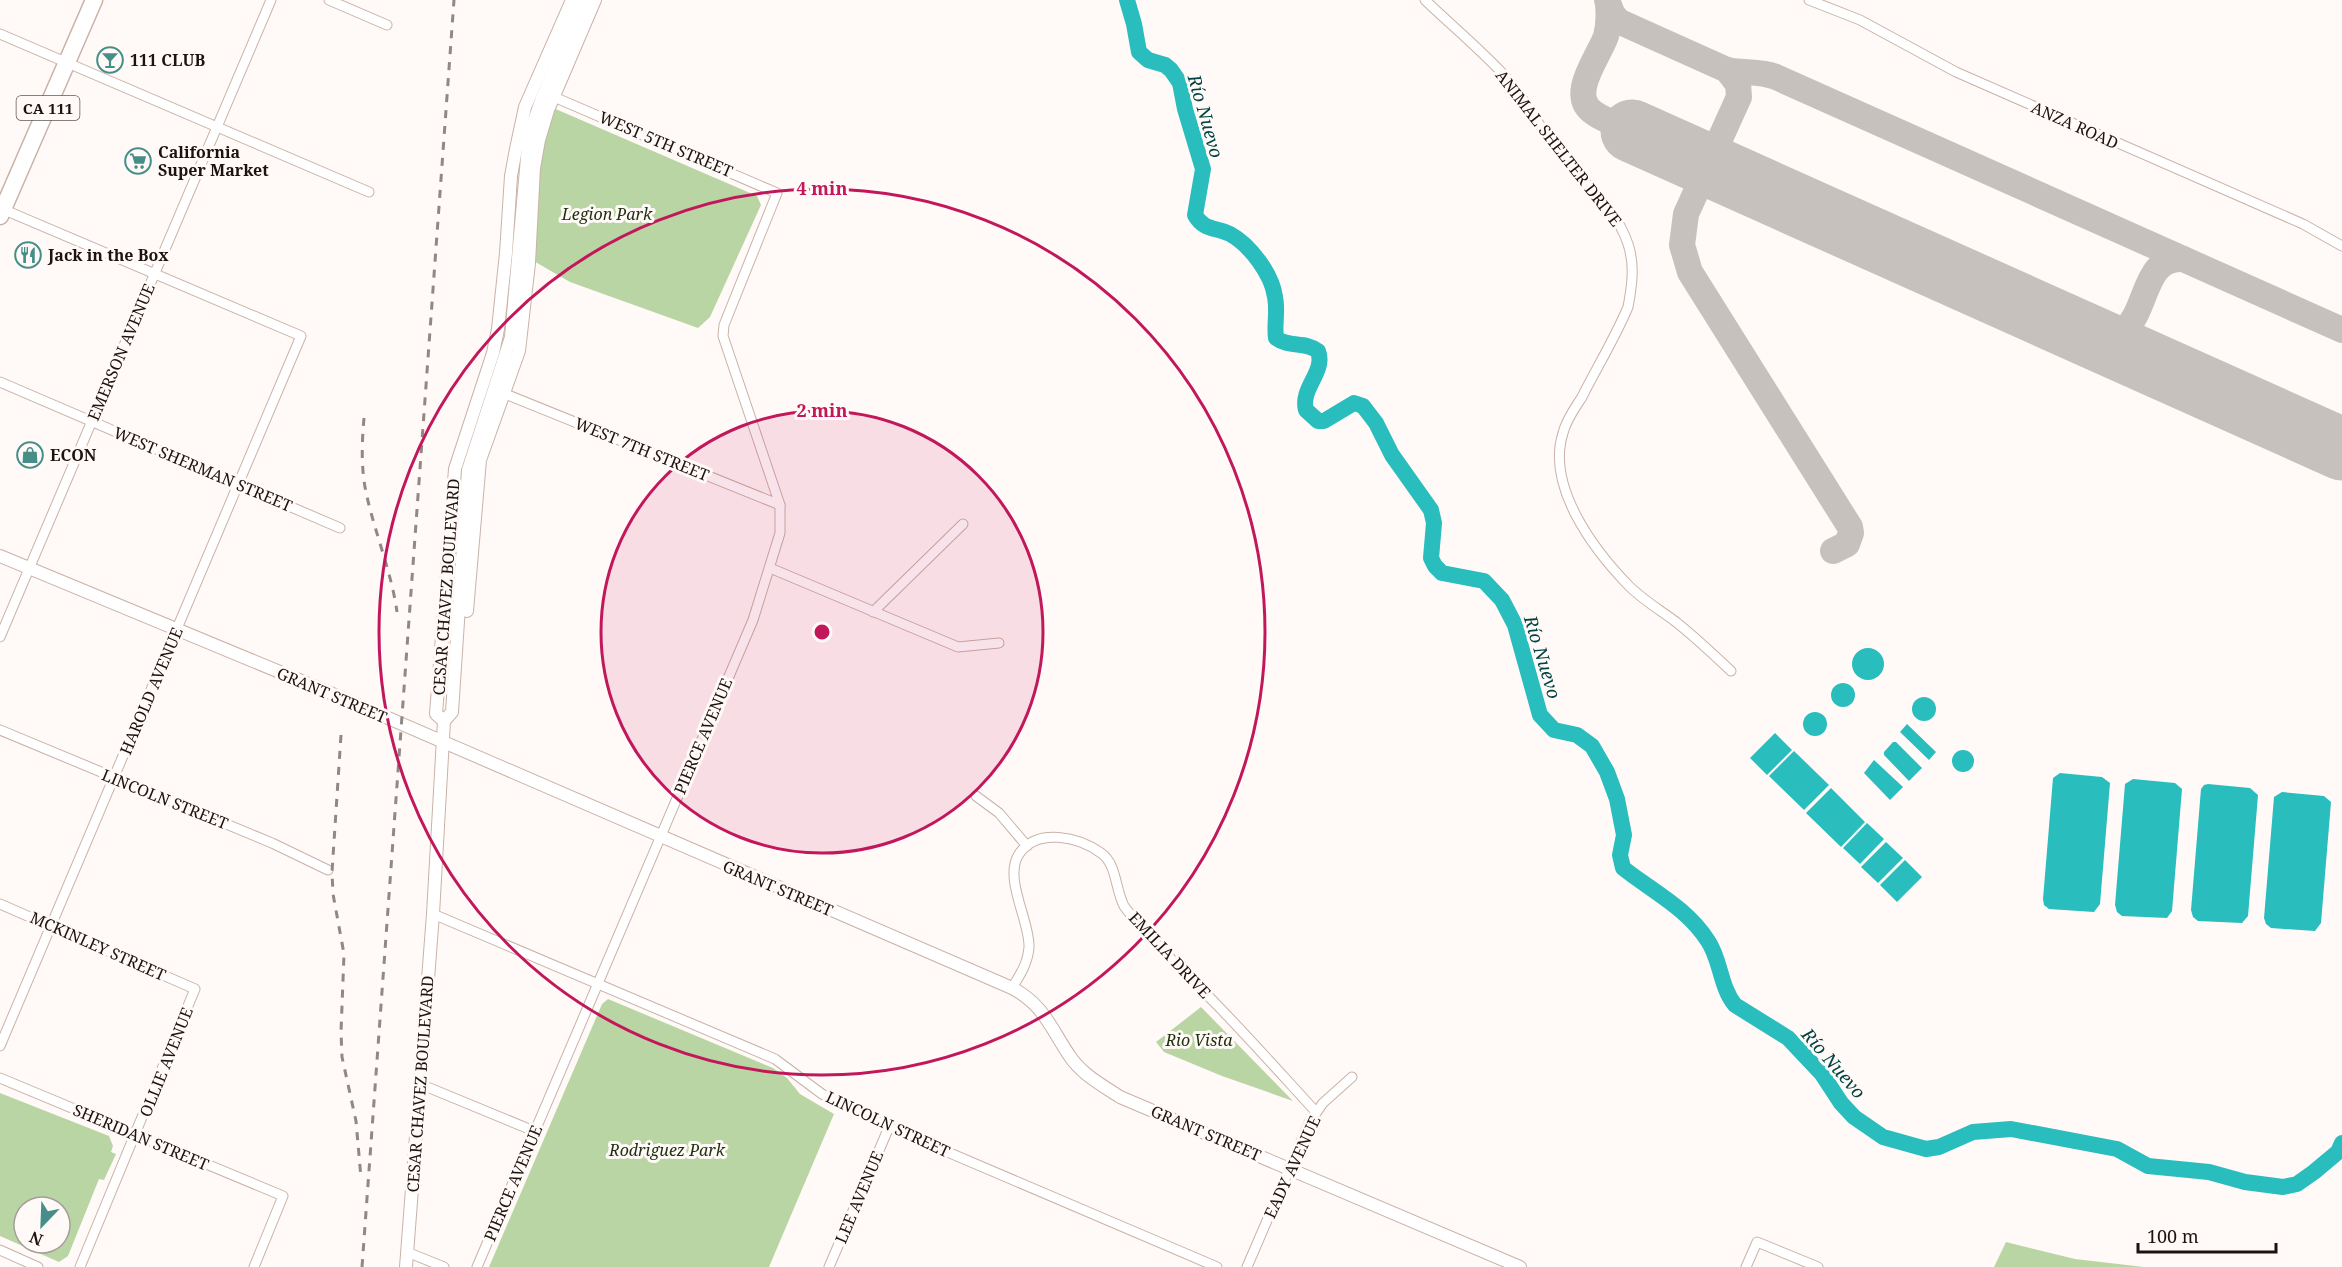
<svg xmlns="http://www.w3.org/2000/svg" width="2342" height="1267" viewBox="0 0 2342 1267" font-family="'Noto Serif',serif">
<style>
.green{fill:#bad5a4;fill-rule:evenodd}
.water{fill:#29bdbe}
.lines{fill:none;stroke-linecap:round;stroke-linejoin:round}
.river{stroke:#29bdbe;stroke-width:16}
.taxiway{stroke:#c7c1be;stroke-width:26}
.runway{stroke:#c7c1be;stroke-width:63}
.street-casing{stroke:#c9b2a7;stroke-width:11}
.secondary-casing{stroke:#c9b2a7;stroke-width:14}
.highway-casing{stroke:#c9b2a7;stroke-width:19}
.street{stroke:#fff;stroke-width:9}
.secondary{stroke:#fff;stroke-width:12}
.highway{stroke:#fff;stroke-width:16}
.rail{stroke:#8f8885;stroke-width:3;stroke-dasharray:8 8;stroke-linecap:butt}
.ring{fill:none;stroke:#c2185b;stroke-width:3}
.labels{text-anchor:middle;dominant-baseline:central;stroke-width:6;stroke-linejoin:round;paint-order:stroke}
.shield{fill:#fffaf7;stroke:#605855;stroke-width:1.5}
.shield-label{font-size:15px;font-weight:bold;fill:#1c1310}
.poi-label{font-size:16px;font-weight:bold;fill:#1c1310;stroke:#fffaf7;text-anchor:start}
.street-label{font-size:16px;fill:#1c1310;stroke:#fffaf7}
.park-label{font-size:16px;font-style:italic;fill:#20300f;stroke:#fffaf7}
.water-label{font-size:18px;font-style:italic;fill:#024444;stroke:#fffaf7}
.centre{fill:#c2185b;stroke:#fffaf7;stroke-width:3}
.ring-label{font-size:18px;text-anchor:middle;font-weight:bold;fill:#c2185b;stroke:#fffaf7;stroke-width:6;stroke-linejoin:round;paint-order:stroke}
</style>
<rect width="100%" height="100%" fill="#fffaf7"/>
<g class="green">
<path d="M551 107 757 196 761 205 710 317 698 328 570 282 525 256 530 164Z"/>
<path d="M608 999 773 1068 787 1078 800 1094 834 1114 769 1267H489L602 1004Z"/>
<path d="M1201 1007 1293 1101 1222 1076 1164 1052 1156 1042Z"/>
<path d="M0 1093 109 1136 113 1146 111 1152 116 1154 104 1180 99 1179 68 1256 59 1262 0 1236ZM24 1207H60V1243H24Z"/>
<path d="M2006 1242 2075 1259 2144 1267H1994Z"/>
</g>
<g class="water">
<circle cx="1868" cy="664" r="16"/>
<circle cx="1843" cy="695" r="12"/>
<circle cx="1924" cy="709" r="12"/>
<circle cx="1815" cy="724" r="12"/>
<path d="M1907 724 1936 752 1929 760 1900 732Z"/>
<path d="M1775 733 1792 750 1767 775 1750 758Z"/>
<path d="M1893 742H1896L1922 768 1909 781 1884 755V752Z"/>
<circle cx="1963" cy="761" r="11"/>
<path d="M1794 751 1829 785 1804 810 1769 776Z"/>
<path d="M1874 760 1903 787 1890 800 1864 773Z"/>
<path d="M2060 773 2102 777 2110 783 2100 904 2094 912 2049 909 2044 905 2043 899 2053 778Z"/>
<path d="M2133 779 2175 783 2182 789 2172 911 2167 918 2122 916 2117 912 2115 905 2125 784Z"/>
<path d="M2208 784 2250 788 2258 795 2248 916 2242 923 2198 921 2193 917 2191 910 2201 789 2204 785Z"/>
<path d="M1831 788 1865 822 1841 847 1806 813Z"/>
<path d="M2282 792 2324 796 2331 802 2321 923 2315 931 2271 928 2266 924 2264 918 2274 797Z"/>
<path d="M1867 823 1884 839 1860 864 1843 848Z"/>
<path d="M1886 842 1903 858 1878 883 1861 867Z"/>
<path d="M1905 860 1922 877 1897 902 1880 885Z"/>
</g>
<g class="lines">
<path class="river" d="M1127 0 1134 24 1139 52 1148 60 1165 65 1171 70 1180 83 1185 109 1203 169 1195 215C1204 231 1217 227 1230 234 1250 245 1272 274 1275 297 1278 311 1274 325 1276 338 1289 348 1305 341 1318 351 1326 372 1300 388 1306 410L1318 421H1324L1354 403 1363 406 1376 423 1392 455 1431 510 1434 523 1431 558 1435 566 1442 573 1484 581 1502 600 1515 625 1540 715 1554 730 1577 735 1592 746 1607 772 1617 799 1624 835 1620 855 1623 868C1652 891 1687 908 1708 941 1721 960 1720 987 1735 1005L1788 1038 1822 1074 1841 1103 1854 1117 1883 1137 1926 1149 1939 1147 1973 1132 2011 1129 2117 1149 2148 1166 2209 1172 2245 1182 2283 1187 2297 1184 2314 1172 2338 1152 2342 1143"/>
<g class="taxiway">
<path d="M1607 0 1612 13 1618 21 1727 70 1738 84 1739 97 1686 214 1682 245 1690 272 1850 527 1851 533 1847 544 1833 551"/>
<path d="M1608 4C1609 15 1609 25 1606 36 1599 57 1567 95 1594 113 1605 121 1620 125 1632 131"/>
<path d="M1727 70C1744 74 1759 70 1776 77L2342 330"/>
<path d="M2131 325C2131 350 2145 359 2165 370"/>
<path d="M2081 332C2159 358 2128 255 2183 259"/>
</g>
<path class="runway" d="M1632 131 2342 449"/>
<g class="street-casing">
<g id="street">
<path d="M329 0 387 25"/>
<path d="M1425 0C1451 25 1480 49 1505 76 1526 99 1540 129 1560 154 1583 183 1616 207 1628 244 1635 265 1632 286 1628 307 1615 338 1597 367 1582 397 1575 408 1566 420 1563 433 1546 486 1593 549 1629 586 1643 600 1660 610 1676 622 1695 637 1713 654 1731 671"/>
<path d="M1809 0 1860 20 1956 72 2303 224 2342 246"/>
<path d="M0 34 369 192"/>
<path d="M0 208 301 336 0 1046"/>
<path d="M0 382 340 528"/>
<path d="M503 393 780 505"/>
<path d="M770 568 958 647 999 643"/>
<path d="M873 612 963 524"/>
<path d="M0 637 271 0"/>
<path d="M0 730 272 843 328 870"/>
<path d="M976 796 999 813 1027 846"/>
<path d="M0 904 195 989 80 1267"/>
<path d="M433 914 775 1059 822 1094 889 1127 1217 1267"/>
<path d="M1012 988C1020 975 1028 963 1029 947 1030 921 1003 878 1019 854 1037 827 1079 837 1101 853 1117 864 1115 889 1124 906 1128 912 1134 918 1138 923 1162 952 1191 978 1217 1005 1251 1040 1283 1076 1316 1112"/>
<path d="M0 1078 283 1196 254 1267"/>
<path d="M420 1084 534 1131"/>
<path d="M0 1250 38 1267"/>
<path d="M407 1252 444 1267"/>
<path d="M477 1267 753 620 780 533V505L723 336 724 325 777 193 554 97"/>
<path d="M829 1267 889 1127"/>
<path d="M1247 1267 1309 1123 1323 1103 1352 1077"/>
<path d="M1746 1267 1757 1242 1818 1267"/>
</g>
</g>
<g class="secondary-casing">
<g id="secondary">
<path d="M0 556 328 692 1012 988C1044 1005 1050 1027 1069 1055 1081 1074 1102 1085 1120 1097L1520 1267"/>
<path d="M467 611 480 460 519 351 529 263 534 168 539 140 548 110 595 0"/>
<path d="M444 721 436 714 455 469 493 353 498 329 506 253 511 176 516 149 525 107 572 0"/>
<path d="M406 1267 433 914 444 721 452 712 468 470 511 337 529 135 542 98 584 0"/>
</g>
</g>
<g class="highway-casing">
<path id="highway" d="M0 216 94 0"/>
</g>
<use href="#street" class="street"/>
<use href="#secondary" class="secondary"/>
<use href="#highway" class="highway"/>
<g class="rail">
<path d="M364 418C362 441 361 464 365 487 373 529 391 569 397 612"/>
<path d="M341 735 332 872 333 894 344 954 341 1032 342 1057 356 1121 361 1178"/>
<path d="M362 1267 454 0"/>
</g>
</g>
<circle cx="822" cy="632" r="221" fill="#c2185b" fill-opacity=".12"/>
<g class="ring">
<circle cx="822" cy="632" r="221"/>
<circle cx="822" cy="632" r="443"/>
</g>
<defs>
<g id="bar-ring" transform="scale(1.35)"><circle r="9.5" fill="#fffaf7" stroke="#478e88" stroke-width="1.5"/><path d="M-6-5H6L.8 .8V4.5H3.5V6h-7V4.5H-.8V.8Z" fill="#478e88"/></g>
<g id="supermarket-ring" transform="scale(1.35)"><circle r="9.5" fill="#fffaf7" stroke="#478e88" stroke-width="1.5"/><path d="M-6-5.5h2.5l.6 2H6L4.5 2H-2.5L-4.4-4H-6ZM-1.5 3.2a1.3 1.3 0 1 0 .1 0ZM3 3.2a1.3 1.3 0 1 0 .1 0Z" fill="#478e88"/></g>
<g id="restaurant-ring" transform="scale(1.35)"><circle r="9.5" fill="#fffaf7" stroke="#478e88" stroke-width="1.5"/><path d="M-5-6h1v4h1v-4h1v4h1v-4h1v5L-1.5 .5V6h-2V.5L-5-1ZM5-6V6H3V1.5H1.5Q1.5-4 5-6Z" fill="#478e88"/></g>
<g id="shop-ring" transform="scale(1.35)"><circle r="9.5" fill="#fffaf7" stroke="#478e88" stroke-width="1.5"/><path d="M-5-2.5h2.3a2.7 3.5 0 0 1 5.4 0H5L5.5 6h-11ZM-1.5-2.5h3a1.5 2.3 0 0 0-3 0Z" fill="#478e88"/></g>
</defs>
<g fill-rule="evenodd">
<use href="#bar-ring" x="110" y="60"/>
<use href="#supermarket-ring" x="138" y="161"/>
<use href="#restaurant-ring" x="28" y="255"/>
<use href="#shop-ring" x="30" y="455"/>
</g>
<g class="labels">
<rect class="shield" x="16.5" y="96" width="63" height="24" rx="4.5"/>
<g class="shield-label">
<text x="48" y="108">CA 111</text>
</g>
<g class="poi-label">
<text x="130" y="60">111 CLUB</text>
<text x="158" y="152">California<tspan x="158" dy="18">Super Market</tspan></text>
<text x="48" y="255">Jack in the Box</text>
<text x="50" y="455">ECON</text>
</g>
<g class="street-label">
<text transform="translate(2075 125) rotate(24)">ANZA ROAD</text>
<text transform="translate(666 144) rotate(23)">WEST 5TH STREET</text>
<text transform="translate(1559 148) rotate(52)">ANIMAL SHELTER DRIVE</text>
<text transform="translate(121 352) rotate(-67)">EMERSON AVENUE</text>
<text transform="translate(642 449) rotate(22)">WEST 7TH STREET</text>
<text transform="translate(203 469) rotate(23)">WEST SHERMAN STREET</text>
<text transform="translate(446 587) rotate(-86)">CESAR CHAVEZ BOULEVARD</text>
<text transform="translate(151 691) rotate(-67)">HAROLD AVENUE</text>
<text transform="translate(332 695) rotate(23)">GRANT STREET</text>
<text transform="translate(703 736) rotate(-67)">PIERCE AVENUE</text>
<text transform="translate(165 799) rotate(22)">LINCOLN STREET</text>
<text transform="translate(778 888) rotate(23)">GRANT STREET</text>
<text transform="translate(98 946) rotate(24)">MCKINLEY STREET</text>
<text transform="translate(1170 955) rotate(47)">EMILIA DRIVE</text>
<text transform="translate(166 1062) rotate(-68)">OLLIE AVENUE</text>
<text transform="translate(420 1084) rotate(-86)">CESAR CHAVEZ BOULEVARD</text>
<text transform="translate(888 1124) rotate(25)">LINCOLN STREET</text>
<text transform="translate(1206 1133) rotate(23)">GRANT STREET</text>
<text transform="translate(141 1137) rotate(23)">SHERIDAN STREET</text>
<text transform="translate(1292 1167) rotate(-65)">EADY AVENUE</text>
<text transform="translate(513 1183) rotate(-67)">PIERCE AVENUE</text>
<text transform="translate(859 1197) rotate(-67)">LEE AVENUE</text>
</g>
<g class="park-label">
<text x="607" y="214">Legion Park</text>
<text x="1199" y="1040">Rio Vista</text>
<text x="667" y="1150">Rodriguez Park</text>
</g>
<g class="water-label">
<text transform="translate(1206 116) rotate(74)">Río Nuevo</text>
<text transform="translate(1543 657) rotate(73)">Río Nuevo</text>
<text transform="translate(1834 1063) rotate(49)">Río Nuevo</text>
</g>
</g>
<circle cx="822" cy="632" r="9" class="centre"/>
<g class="ring-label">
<text x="822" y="195">4 min</text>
<text x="822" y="417">2 min</text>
</g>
<g transform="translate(42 1225) rotate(203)"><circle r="28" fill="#fffaf7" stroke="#a49e9b" stroke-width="1.5"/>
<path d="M0-4.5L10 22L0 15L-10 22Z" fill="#478e88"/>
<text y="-9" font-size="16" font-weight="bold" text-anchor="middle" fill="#1c1310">N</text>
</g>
<path d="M2138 1243v9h138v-9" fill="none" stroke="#1c1310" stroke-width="3"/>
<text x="2147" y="1243" font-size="18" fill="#1c1310" stroke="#fffaf7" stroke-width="4.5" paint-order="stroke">100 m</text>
</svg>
